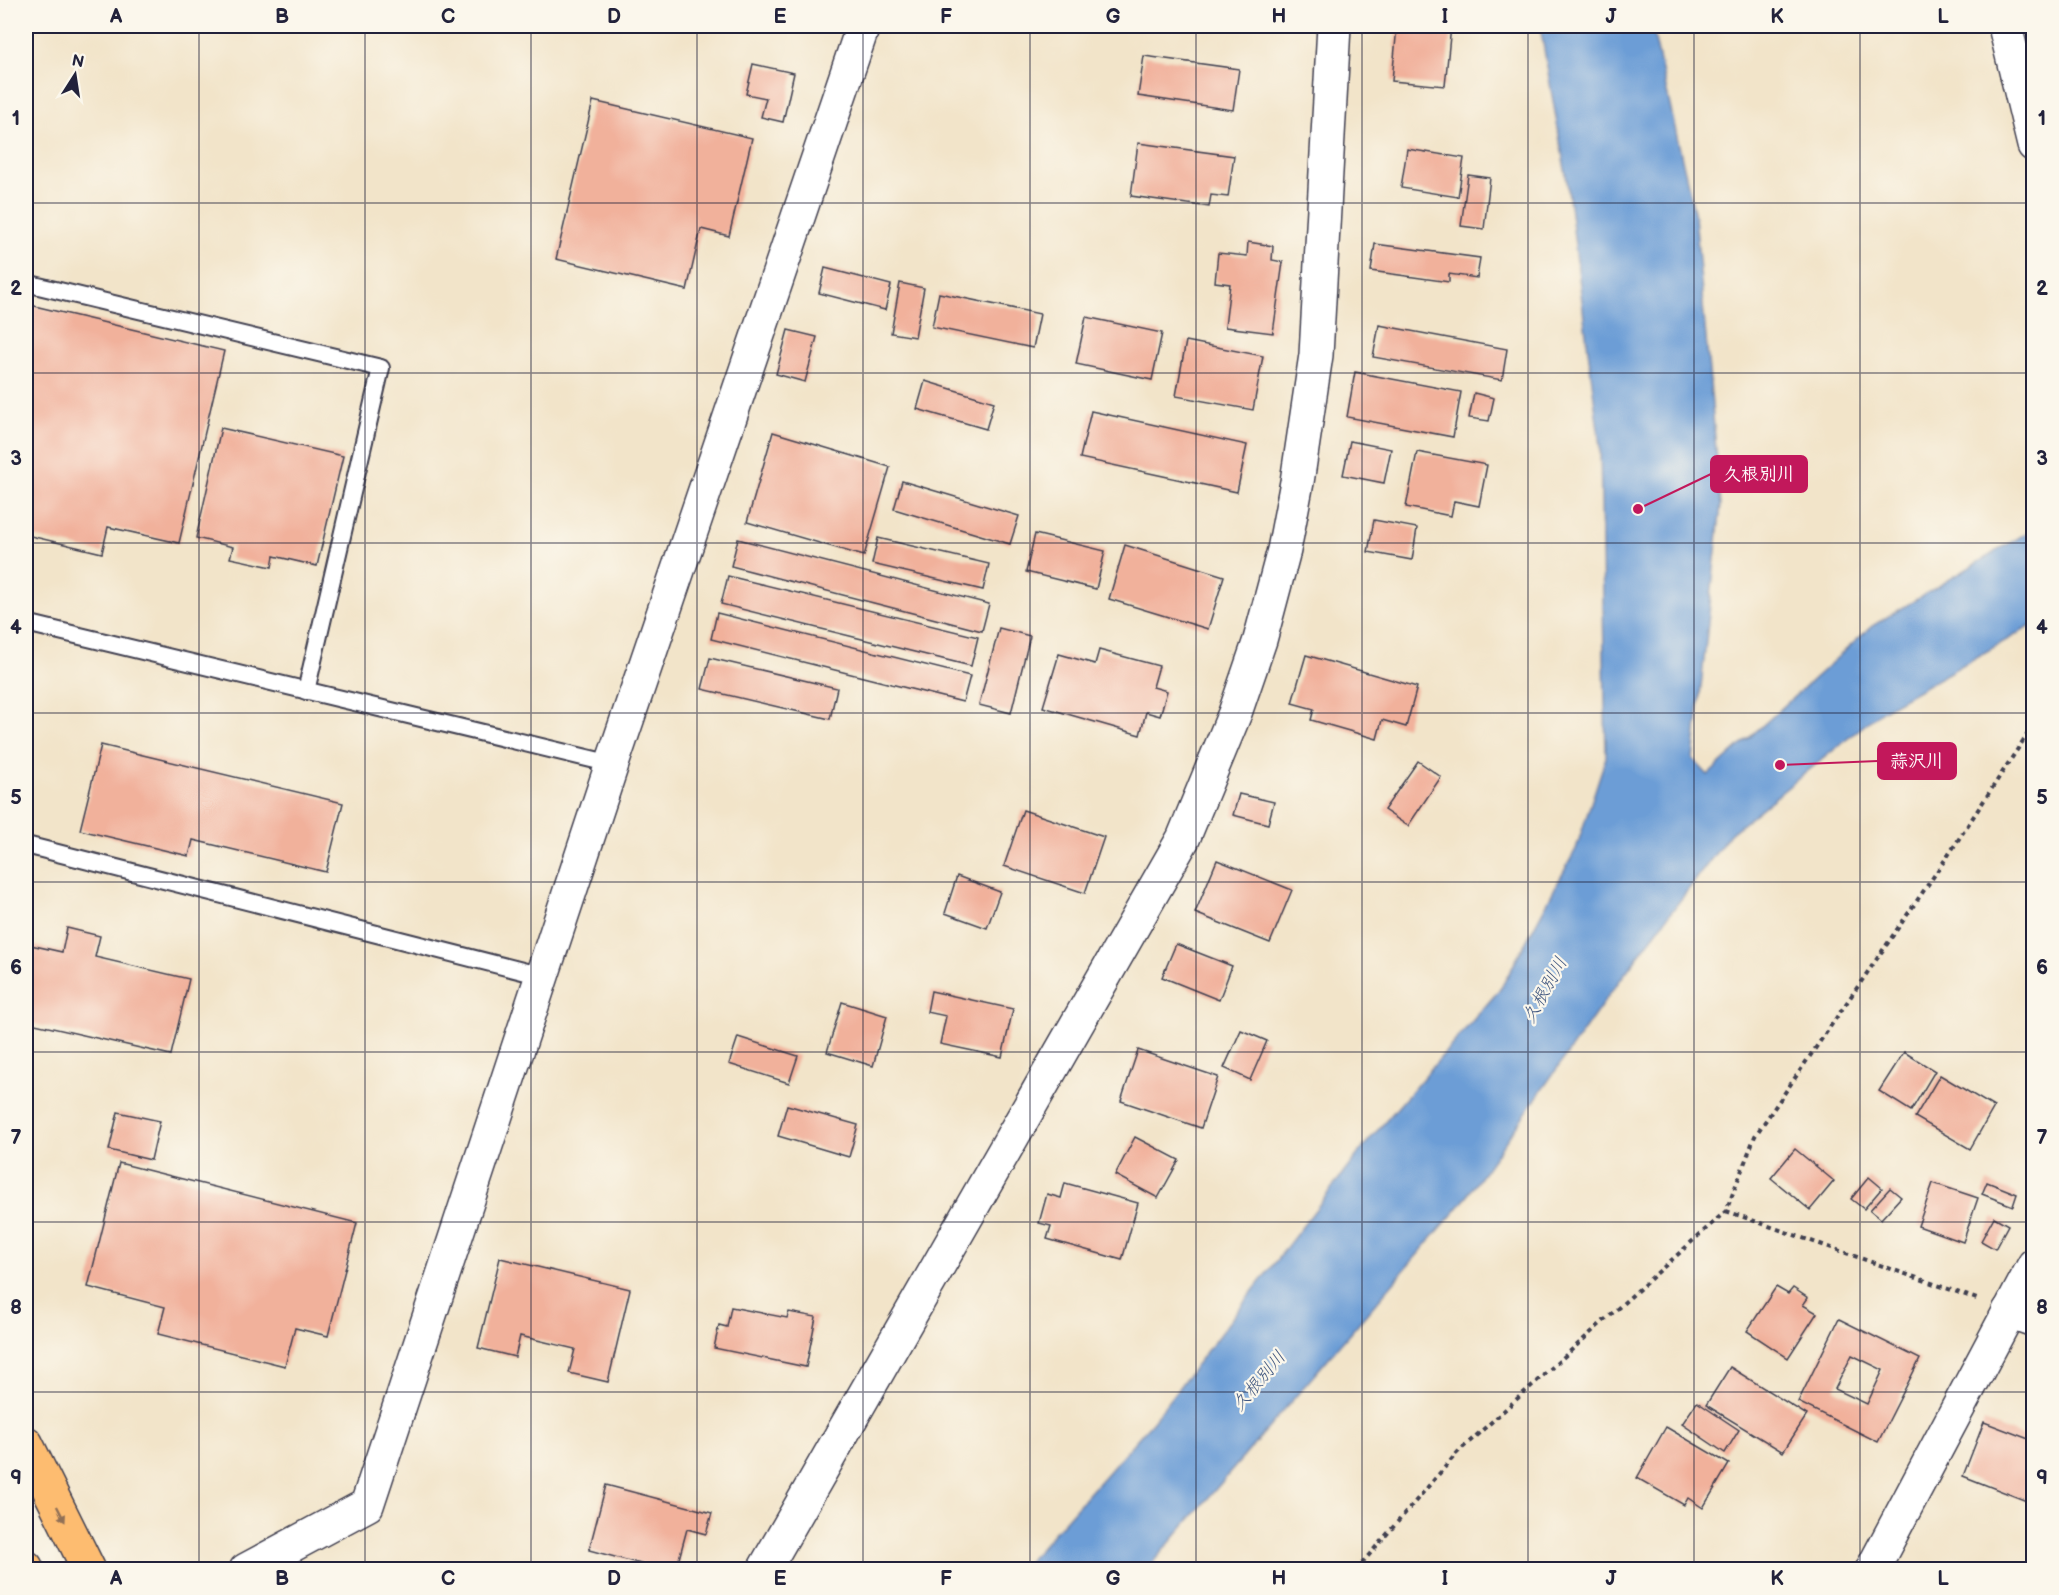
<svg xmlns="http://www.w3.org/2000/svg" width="2059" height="1595" viewBox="0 0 2059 1595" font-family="'Balsamiq Sans','Klee One',sans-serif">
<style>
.water{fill:#6c9dd6;stroke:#476088;stroke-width:1.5}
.building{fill:#f1b19b;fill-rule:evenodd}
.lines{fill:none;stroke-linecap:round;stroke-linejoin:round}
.service-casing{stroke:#413f50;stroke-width:20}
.minor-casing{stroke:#413f50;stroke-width:36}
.tertiary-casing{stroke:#413f50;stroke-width:36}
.trunk-casing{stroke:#413f50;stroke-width:36}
.path{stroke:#413f50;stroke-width:4;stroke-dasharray:4.5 4.5;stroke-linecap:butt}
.service{stroke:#fff;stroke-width:16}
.minor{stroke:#fff;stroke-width:33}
.tertiary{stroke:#fff;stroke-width:33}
.trunk{stroke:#fdbc70;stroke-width:33}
.oneway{fill:#906f56}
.grid{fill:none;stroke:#22223b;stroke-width:1.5;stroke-opacity:0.55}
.labels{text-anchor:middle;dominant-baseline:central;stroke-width:4.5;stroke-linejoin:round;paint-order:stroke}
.water-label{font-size:18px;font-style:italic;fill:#435981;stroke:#fbf7ec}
.leader{fill:none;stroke:#c2185b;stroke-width:2}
.callout-dot{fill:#c2185b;stroke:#fbf7ec;stroke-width:2}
.callout{fill:#c2185b;stroke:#c2185b;stroke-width:2}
.callout-label{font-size:18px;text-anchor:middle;font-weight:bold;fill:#fff}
.neatline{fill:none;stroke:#22223b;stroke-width:2}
.grid-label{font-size:20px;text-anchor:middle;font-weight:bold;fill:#22223b}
</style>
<rect width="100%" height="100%" fill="#fbf7ec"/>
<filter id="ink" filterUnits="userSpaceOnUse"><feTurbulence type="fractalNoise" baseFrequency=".0167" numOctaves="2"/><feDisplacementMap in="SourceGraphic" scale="12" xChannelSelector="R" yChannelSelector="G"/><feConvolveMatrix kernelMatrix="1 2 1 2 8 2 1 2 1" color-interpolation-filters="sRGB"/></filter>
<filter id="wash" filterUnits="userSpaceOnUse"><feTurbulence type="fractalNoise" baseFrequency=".008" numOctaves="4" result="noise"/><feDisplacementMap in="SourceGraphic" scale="24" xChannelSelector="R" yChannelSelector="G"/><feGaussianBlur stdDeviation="1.35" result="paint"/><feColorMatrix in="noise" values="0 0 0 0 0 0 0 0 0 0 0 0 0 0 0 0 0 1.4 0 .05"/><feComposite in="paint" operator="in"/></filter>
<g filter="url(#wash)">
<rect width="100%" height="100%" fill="#f2e4c9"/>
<path class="water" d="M1540 26H1652L1695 216 1721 505 1693 759 1708 775 1872 626 2033 529V625L1883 710 1730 834 1611 992 1462 1203 1147 1569H1022L1153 1421 1365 1145 1501 988 1576 849 1606 757 1600 446 1567 181Z"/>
<g id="blocks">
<g class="building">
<path d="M1397 26H1451L1445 86 1392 81Z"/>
<path d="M1144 56 1239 69 1233 110 1138 96Z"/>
<path d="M753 64 794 73 783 122 761 117 766 98 746 94Z"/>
<path d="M593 101 752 138 729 236 701 229 687 290 556 259Z"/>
<path d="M1138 143 1234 156 1228 197 1211 195 1209 207 1131 196Z"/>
<path d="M1407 149 1464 158 1458 197 1401 188Z"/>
<path d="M1468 175 1490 178 1484 229 1461 226Z"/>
<path d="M1248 242 1273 246 1272 260 1283 262 1273 333 1225 327 1230 284 1215 282 1218 253 1247 256Z"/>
<path d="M1375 244 1480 258 1477 278 1449 274V282L1371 271Z"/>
<path d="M825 268 891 285 885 310 819 293Z"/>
<path d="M900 283 924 288 915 337 891 333Z"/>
<path d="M939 293 1040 314 1033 348 932 327Z"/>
<path d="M26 304 224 351 179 543 108 527 102 553 26 535Z"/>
<path d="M1086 317 1162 333 1152 380 1076 364Z"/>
<path d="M1379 325 1507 349 1502 380 1373 357Z"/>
<path d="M788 330 817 337 805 382 776 374Z"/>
<path d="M1186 341 1263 356 1253 410 1176 396Z"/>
<path d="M1355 372 1461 392 1453 437 1347 417Z"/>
<path d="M925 381 994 402 986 429 917 409Z"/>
<path d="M1474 393 1494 398 1489 421 1469 418Z"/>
<path d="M1091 411 1247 445 1237 492 1080 458Z"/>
<path d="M221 428 343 456 317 566 274 556 272 567 230 558 233 547 196 538Z"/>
<path d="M773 432 890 467 864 556 747 522Z"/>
<path d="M1350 441 1391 449 1384 483 1343 475Z"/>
<path d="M1417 452 1487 465 1479 506 1454 501 1451 516 1406 507Z"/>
<path d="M902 481 1019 516 1010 544 894 509Z"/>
<path d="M1374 520 1417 528 1412 560 1368 552Z"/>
<path d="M1035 534 1105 551 1096 589 1026 572Z"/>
<path d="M878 538 989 564 983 590 872 564Z"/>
<path d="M738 539 989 604 982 631 731 566Z"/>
<path d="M1125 545 1224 576 1208 629 1109 599Z"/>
<path d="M728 576 978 637 971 666 721 604Z"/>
<path d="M717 613 970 676 963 702 711 639Z"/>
<path d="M999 628 1030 636 1011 713 979 705Z"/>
<path d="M1099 650 1159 666 1153 687 1167 691 1160 716 1146 712 1140 735 1043 707 1059 654 1095 664Z"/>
<path d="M1306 655 1417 687 1406 727 1382 720 1377 739 1311 720 1314 709 1292 703Z"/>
<path d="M710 658 837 688 830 719 702 689Z"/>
<path d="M101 745 343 803 326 872 193 840 189 856 80 830Z"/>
<path d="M1418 761 1441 777 1408 826 1384 810Z"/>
<path d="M1239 794 1274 802 1268 824 1233 815Z"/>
<path d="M1023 810 1104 837 1085 893 1004 866Z"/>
<path d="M1217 860 1292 890 1270 943 1195 913Z"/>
<path d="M957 876 1000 892 987 928 945 913Z"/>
<path d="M67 928 100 936 95 957 189 979 171 1055 26 1022V944L62 952Z"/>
<path d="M1176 944 1232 966 1219 1000 1162 977Z"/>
<path d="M931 991 1013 1009 1002 1057 940 1044 946 1016 927 1012Z"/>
<path d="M842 1002 887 1016 873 1066 827 1052Z"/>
<path d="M1241 1030 1267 1041 1250 1080 1224 1068Z"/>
<path d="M738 1037 798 1056 789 1083 729 1064Z"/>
<path d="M1138 1050 1218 1077 1201 1128 1121 1101Z"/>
<path d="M1904 1052 1935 1071 1911 1111 1879 1091Z"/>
<path d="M1940 1075 1994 1107 1970 1149 1915 1117Z"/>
<path d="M787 1105 858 1125 849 1157 778 1136Z"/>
<path d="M118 1112 160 1121 151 1160 109 1150Z"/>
<path d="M1135 1137 1179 1160 1158 1198 1115 1175Z"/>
<path d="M1795 1149 1834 1181 1810 1210 1771 1178Z"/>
<path d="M119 1163 357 1223 328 1336 295 1328 285 1366 158 1334 165 1307 88 1287Z"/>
<path d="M1869 1177 1882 1188 1864 1209 1851 1199Z"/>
<path d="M1987 1182 2017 1194 2013 1206 1982 1194Z"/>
<path d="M1065 1183 1138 1203 1122 1260 1047 1239 1051 1226 1039 1223 1047 1194 1061 1198Z"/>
<path d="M1933 1183 1978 1198 1963 1242 1918 1226Z"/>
<path d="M1890 1188 1901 1197 1881 1219 1870 1210Z"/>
<path d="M1994 1217 2008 1225 1995 1249 1981 1241Z"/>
<path d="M500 1258 630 1289 608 1382 569 1373 575 1349 520 1336 515 1357 478 1348Z"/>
<path d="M1776 1287 1788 1294 1793 1288 1808 1298 1803 1305 1817 1313 1788 1358 1747 1331Z"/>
<path d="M731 1307 787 1318 789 1312 816 1317 806 1367 714 1348 719 1325 727 1327Z"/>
<path d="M1839 1319 1920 1359 1878 1442 1798 1402ZM1852 1355 1883 1370 1867 1404 1835 1389Z"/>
<path d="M1730 1367 1807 1415 1783 1452 1706 1405Z"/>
<path d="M1697 1402 1739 1430 1725 1453 1682 1424Z"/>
<path d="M1984 1422 2034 1441V1504L1963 1476Z"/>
<path d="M1666 1427 1729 1464 1703 1508 1688 1498 1684 1505 1637 1478Z"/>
<path d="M606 1485 712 1513 706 1534 687 1529 676 1570H663L589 1550Z"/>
</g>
</g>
</g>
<g filter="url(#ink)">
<use href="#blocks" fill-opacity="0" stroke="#413f50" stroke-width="1.5"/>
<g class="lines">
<g class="service-casing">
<g id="service">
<path d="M26 283 381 368 306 691"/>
<path d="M26 623 612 764"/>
<path d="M26 845 542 976"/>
</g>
</g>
<g class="minor-casing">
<g id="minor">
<path d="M2009 1311 2034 1320"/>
<path d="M246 1570 367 1505 612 764 863 26"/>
</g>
</g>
<g class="tertiary-casing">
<g id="tertiary">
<path d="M2005 26 2034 145"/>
<path d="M764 1570 1183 839 1235 713 1260 640 1284 550 1297 482 1316 355 1334 26"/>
<path d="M1872 1570 2034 1265"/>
</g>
</g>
<g class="trunk-casing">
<g id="trunk">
<path d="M26 1443 89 1570"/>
<path d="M26 1567 27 1570"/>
</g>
</g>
<g class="path">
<path d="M1726 1211 1977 1299"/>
<path d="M1356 1570 1458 1452 1726 1211 1755 1136 1949 854 2034 724"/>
</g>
<use href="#service" class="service"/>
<use href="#minor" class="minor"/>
<use href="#tertiary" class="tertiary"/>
<use href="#trunk" class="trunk"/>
</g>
<defs><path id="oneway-solid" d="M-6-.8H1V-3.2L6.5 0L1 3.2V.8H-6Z" transform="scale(1.5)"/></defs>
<use class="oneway" href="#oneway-solid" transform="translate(61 1514) rotate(63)"/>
</g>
<path class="grid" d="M199 26V1570M365 26V1570M531 26V1570M697 26V1570M863 26V1570M1030 26V1570M1196 26V1570M1362 26V1570M1528 26V1570M1694 26V1570M1860 26V1570M26 203H2034M26 373H2034M26 543H2034M26 713H2034M26 882H2034M26 1052H2034M26 1222H2034M26 1392H2034"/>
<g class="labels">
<g class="water-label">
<text transform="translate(1545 990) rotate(-61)">久根別川</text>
<text transform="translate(1259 1381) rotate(-50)">久根別川</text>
</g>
</g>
<path class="leader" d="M1638 509L1711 474M1780 765L1878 761"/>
<g class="callout-dot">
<circle cx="1638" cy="509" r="6"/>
<circle cx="1780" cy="765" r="6"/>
</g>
<g class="callout">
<rect x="1711" y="456" width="96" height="36" rx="6"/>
<rect x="1878" y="743" width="78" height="36" rx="6"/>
</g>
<g class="callout-label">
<text x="1759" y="480">久根別川</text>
<text x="1917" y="767">蒜沢川</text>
</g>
<rect width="2059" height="1595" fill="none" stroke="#fbf7ec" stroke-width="66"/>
<g transform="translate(75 75) rotate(12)" stroke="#fbf7ec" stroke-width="4.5" paint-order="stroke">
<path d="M0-4.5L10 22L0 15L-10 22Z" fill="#22223b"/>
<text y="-9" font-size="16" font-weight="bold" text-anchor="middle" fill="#22223b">N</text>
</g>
<rect x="33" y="33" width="1993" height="1529" class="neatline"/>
<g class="grid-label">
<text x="116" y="23">A</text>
<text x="282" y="23">B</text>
<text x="448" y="23">C</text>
<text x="614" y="23">D</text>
<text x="780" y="23">E</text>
<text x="946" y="23">F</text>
<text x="1113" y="23">G</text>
<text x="1279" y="23">H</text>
<text x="1445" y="23">I</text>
<text x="1611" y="23">J</text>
<text x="1777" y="23">K</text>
<text x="1943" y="23">L</text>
<text x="16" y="125">1</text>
<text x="2042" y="125">1</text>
<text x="16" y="295">2</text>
<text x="2042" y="295">2</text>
<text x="16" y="465">3</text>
<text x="2042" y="465">3</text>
<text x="16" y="634">4</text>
<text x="2042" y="634">4</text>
<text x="16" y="804">5</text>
<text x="2042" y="804">5</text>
<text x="16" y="974">6</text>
<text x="2042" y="974">6</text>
<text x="16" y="1144">7</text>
<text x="2042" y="1144">7</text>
<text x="16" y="1314">8</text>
<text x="2042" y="1314">8</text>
<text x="16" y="1484">9</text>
<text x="2042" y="1484">9</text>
<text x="116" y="1585">A</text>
<text x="282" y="1585">B</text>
<text x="448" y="1585">C</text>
<text x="614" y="1585">D</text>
<text x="780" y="1585">E</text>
<text x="946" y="1585">F</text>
<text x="1113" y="1585">G</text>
<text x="1279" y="1585">H</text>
<text x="1445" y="1585">I</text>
<text x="1611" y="1585">J</text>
<text x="1777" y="1585">K</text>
<text x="1943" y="1585">L</text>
</g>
</svg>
